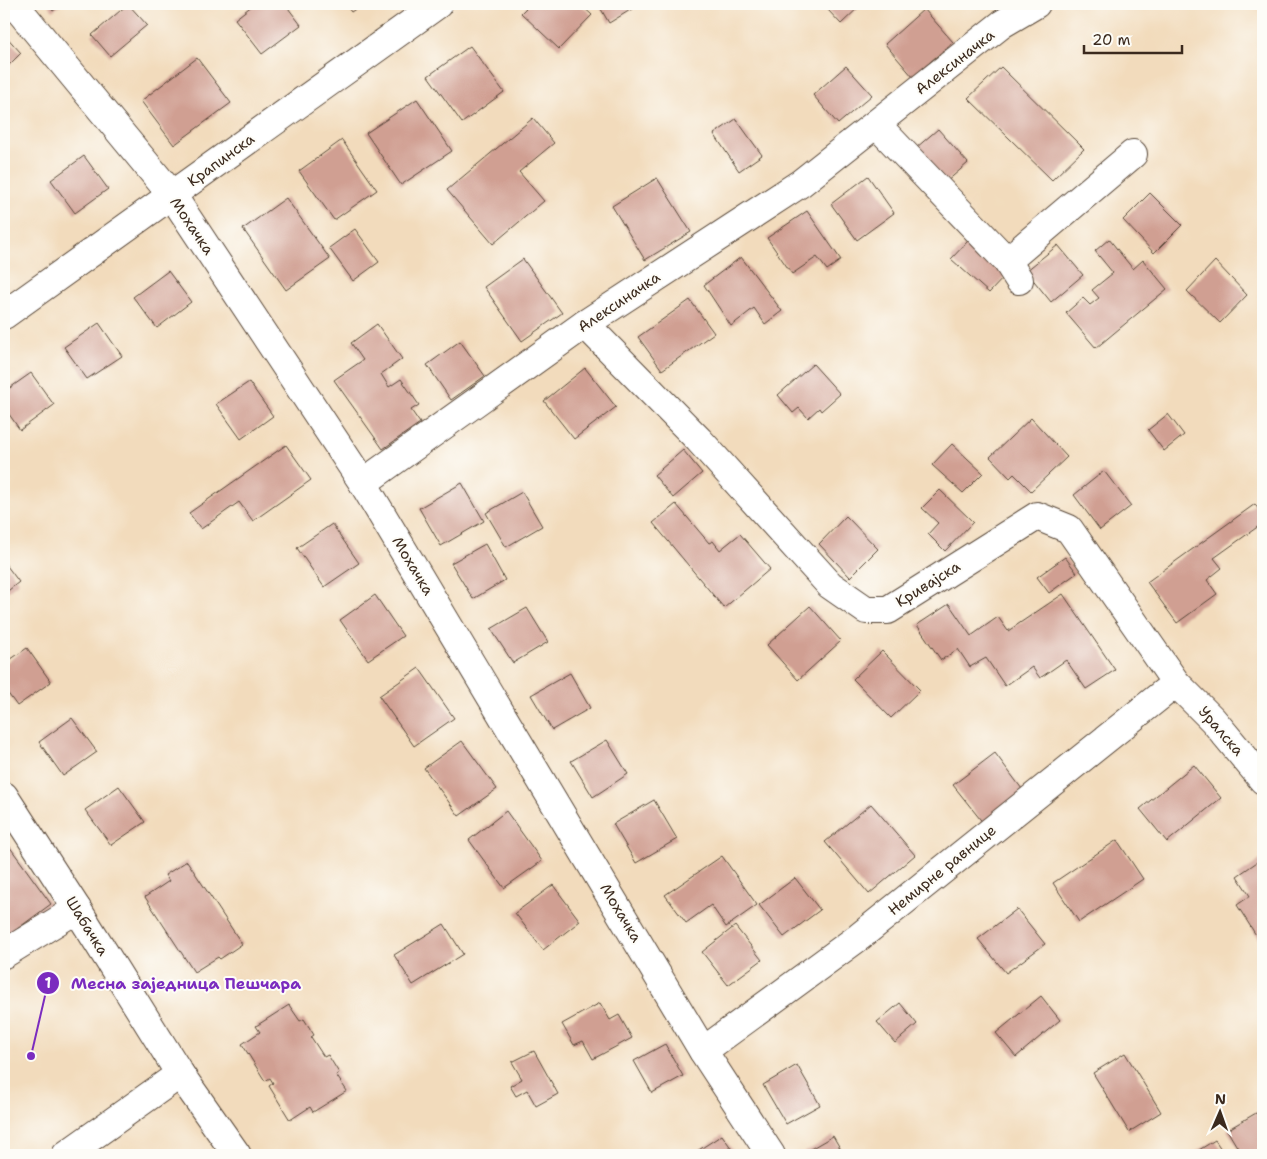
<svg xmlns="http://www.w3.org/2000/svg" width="1267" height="1159" viewBox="0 0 1267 1159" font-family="'Shantell Sans',sans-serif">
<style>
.building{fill:#d09f92}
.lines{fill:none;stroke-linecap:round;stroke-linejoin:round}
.minor-casing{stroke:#564536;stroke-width:30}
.minor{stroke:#fff;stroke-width:28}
.labels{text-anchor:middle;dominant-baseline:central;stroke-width:4;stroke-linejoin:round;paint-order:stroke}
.street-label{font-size:15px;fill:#3b2a1e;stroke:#fdfcf7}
.leader{fill:none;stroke:#7b2cbf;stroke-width:2}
.callout-dot{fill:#7b2cbf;stroke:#fdfcf7;stroke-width:2}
.mark-label{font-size:15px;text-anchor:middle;font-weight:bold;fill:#fff}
.callout-label{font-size:16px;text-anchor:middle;font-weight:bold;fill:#7b2cbf;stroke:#fdfcf7;stroke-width:4;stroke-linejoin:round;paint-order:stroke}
</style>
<rect width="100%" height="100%" fill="#fdfcf7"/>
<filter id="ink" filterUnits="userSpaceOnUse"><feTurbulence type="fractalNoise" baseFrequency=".02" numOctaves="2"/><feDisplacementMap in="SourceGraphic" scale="10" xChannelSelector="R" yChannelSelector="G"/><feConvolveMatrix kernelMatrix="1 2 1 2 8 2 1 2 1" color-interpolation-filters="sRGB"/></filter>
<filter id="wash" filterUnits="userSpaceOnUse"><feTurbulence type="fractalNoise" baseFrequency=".0096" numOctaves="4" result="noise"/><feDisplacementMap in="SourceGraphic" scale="20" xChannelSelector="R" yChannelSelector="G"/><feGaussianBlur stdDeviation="1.12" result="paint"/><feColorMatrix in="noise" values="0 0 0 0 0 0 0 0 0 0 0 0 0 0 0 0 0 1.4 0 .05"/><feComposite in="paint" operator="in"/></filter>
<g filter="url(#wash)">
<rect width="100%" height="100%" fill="#f2dbbc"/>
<g id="blocks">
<g class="building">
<path d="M48 4H62L53 11Z"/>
<path d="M128 4 147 25 110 56 92 35Z"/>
<path d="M252 4H285L301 25 262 54 235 19 253 5Z"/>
<path d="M345 4H363L351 12Z"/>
<path d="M530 4H580L592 15 559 49 521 13Z"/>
<path d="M598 4H640L609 23Z"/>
<path d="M835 4H862L841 24 828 10Z"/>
<path d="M924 9 953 42 913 77 885 44Z"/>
<path d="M4 34 21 53 4 70Z"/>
<path d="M470 46 504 92 462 123 428 76Z"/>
<path d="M197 58 231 103 174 145 141 101Z"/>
<path d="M846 66 872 95 838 124 813 95Z"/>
<path d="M1001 67 1084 149 1052 180 968 98Z"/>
<path d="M417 99 452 151 401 185 366 133Z"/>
<path d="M533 118 554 143 519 172 544 201 493 244 447 190Z"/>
<path d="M736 119 762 155 739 171 714 134Z"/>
<path d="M938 129 968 163 945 183 916 148Z"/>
<path d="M342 140 377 190 334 220 299 171Z"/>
<path d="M84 156 108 189 75 213 51 180Z"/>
<path d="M868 176 894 213 857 240 831 204Z"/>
<path d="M657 178 691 232 645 260 612 206Z"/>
<path d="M1150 193 1182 225 1154 253 1123 220Z"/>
<path d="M286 198 330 259 286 290 243 229Z"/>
<path d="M807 211 841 260 827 270 817 257 792 274 767 238Z"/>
<path d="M355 229 379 262 353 281 329 248Z"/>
<path d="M1109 239 1133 269 1143 260 1167 289 1096 348 1066 313 1083 298 1090 305 1099 298 1092 290 1113 273 1095 251Z"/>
<path d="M968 241 1006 275 989 293 951 259Z"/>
<path d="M1058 245 1083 275 1051 302 1026 271Z"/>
<path d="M741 257 782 311 765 324 754 308 731 326 704 285Z"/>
<path d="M523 259 562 313 522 341 484 287Z"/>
<path d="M1215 261 1247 295 1220 323 1187 291Z"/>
<path d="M168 271 191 302 157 328 133 297Z"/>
<path d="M690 300 714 333 662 370 638 337Z"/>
<path d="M99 323 122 356 87 379 64 347Z"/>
<path d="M377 324 402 359 381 374 389 387 401 379 419 405 411 410 420 423 383 449 334 380 363 360 351 343Z"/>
<path d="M460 341 485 376 451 400 427 365Z"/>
<path d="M813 364 840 394 821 411 819 408 808 418 799 408 793 413 778 395Z"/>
<path d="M585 368 616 407 574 439 544 401Z"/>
<path d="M31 373 54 405 20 430 4 407V392Z"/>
<path d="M249 382 273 416 241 439 216 404Z"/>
<path d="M1168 414 1184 435 1164 451 1148 430Z"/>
<path d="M1031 418 1067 457 1031 491 1014 474 1010 478 990 457Z"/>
<path d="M952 444 983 473 963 493 932 465Z"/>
<path d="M286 445 311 480 253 521 239 502 201 529 189 513Z"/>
<path d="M683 450 702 473 673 498 654 475Z"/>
<path d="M1104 471 1131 506 1100 530 1074 495Z"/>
<path d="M462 483 484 521 441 546 419 508Z"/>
<path d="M940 490 973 522 945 551 928 534 938 523 922 508Z"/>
<path d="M522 492 542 526 506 547 486 513Z"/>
<path d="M676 504 709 543 713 541 720 550 740 534 770 569 724 608 653 523Z"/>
<path d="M1255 504 1263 516V523L1214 558 1222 568 1207 580 1217 594 1177 623 1147 582Z"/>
<path d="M846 516 878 549 850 577 819 544Z"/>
<path d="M332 524 359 563 324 587 297 548Z"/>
<path d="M485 544 505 580 473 599 451 563Z"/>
<path d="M1065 557 1077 573 1049 593 1037 577Z"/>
<path d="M4 562 19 582 4 594Z"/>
<path d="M1063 594 1115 670 1086 689 1066 660 1040 678 1032 667 1005 686 986 658 970 667 958 649 941 660 917 625 949 604 971 636 998 617 1008 631Z"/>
<path d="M375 595 403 636 368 660 340 620Z"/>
<path d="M810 606 841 641 798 680 767 645Z"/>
<path d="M527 608 548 642 513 663 491 629Z"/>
<path d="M27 648 51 682 17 706 4 688V664Z"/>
<path d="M882 651 920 690 891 718 853 679Z"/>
<path d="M419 668 454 718 414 746 379 696Z"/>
<path d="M570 673 590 708 552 730 531 695Z"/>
<path d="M72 718 97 752 63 776 39 742Z"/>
<path d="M607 740 628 774 593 797 571 761Z"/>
<path d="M462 741 497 789 459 816 424 768Z"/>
<path d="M995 753 1025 793 984 824 953 785Z"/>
<path d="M1194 765 1221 798 1167 842 1140 809Z"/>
<path d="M119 786 145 822 111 845 85 810Z"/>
<path d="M654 800 677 839 636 863 613 824Z"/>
<path d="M871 804 915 855 869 894 825 842Z"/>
<path d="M506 811 542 861 504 888 469 840Z"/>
<path d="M4 839 51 904 5 938 4 936Z"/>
<path d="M1117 840 1143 879 1079 922 1053 883Z"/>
<path d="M722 856 757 905 726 927 711 905 686 923 665 895Z"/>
<path d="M1263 858V937L1259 940 1237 905 1250 896 1237 876Z"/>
<path d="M187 861 242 944 220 959 218 957 194 972 145 897 169 881 165 875Z"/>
<path d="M795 878 820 910 784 937 759 905Z"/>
<path d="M553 885 580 921 543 950 515 913Z"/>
<path d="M1017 909 1045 944 1006 973 978 939Z"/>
<path d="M444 924 463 954 413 985 394 955Z"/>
<path d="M735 926 762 960 728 985 702 952Z"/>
<path d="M1041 996 1060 1020 1016 1057 996 1033Z"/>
<path d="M600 1003 610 1020 619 1015 632 1038 593 1059 583 1041 574 1045 562 1024Z"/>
<path d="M900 1003 917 1024 895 1043 877 1022Z"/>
<path d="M289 1005 300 1021 304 1019 314 1035 311 1037 324 1057 328 1055 339 1073 336 1075 347 1091 313 1112 310 1107 290 1120 269 1086 273 1083 270 1078 265 1081 242 1044 260 1032 256 1026Z"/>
<path d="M665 1044 683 1076 652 1093 634 1061Z"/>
<path d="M534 1051 558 1094 536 1106 527 1090 516 1096 510 1086 522 1079 512 1062Z"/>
<path d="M1125 1053 1161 1112 1129 1132 1093 1073Z"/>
<path d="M797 1065 820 1105 786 1124 763 1085Z"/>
<path d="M1263 1109V1155H1242L1227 1130Z"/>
<path d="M722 1135 736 1155H691Z"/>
<path d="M833 1136 844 1155H800Z"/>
<path d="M1215 1140 1225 1155H1191Z"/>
</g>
</g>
</g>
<g filter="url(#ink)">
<use href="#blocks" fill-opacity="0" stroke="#564536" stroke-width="1"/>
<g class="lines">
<g class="minor-casing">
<g id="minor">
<path d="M14 4 172 195 363 483 703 1051 771 1155"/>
<path d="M876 124 1007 261 1019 280"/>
<path d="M1007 261 1133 154"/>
<path d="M4 315 438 4"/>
<path d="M585 324 699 440 830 585 866 610H888L1037 516 1069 529 1176 683 1213 720 1263 780"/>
<path d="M363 483 585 324 801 183 1002 24 1036 4"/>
<path d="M4 796 77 909 180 1074 237 1155"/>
<path d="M4 954 77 909"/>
<path d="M703 1051 859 937 1176 683"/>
<path d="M66 1155 180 1074"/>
</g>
</g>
<use href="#minor" class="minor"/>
</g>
</g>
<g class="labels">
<g class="street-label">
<text transform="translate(955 62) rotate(-38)">Алексиначка</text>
<text transform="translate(221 160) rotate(-36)">Крапинска</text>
<text transform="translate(192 226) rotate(56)">Мохачка</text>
<text transform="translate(619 302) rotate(-34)">Алексиначка</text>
<text transform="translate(413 566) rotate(59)">Мохачка</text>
<text transform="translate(928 584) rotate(-32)">Кривајска</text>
<text transform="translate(1221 731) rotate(49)">Уралска</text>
<text transform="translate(942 870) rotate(-39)">Немирне равнице</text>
<text transform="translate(621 913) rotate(59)">Мохачка</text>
<text transform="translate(87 926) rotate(58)">Шабачка</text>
</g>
</g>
<path class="leader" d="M31 1056L48 983"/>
<g class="callout-dot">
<circle cx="31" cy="1056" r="5"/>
<circle cx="48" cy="983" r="12"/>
</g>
<g class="mark-label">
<text x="48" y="988">1</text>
</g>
<g class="callout-label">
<text x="186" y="989">Месна заједница Пешчара</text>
</g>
<rect width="1267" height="1159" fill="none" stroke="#fdfcf7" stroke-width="20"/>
<g transform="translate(1220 1112) rotate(2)" stroke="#fdfcf7" stroke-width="4" paint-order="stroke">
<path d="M0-4L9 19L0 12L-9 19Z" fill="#3b2a1e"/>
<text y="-8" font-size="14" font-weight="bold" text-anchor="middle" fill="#3b2a1e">N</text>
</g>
<path d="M1084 45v8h98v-8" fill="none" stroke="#3b2a1e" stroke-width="2.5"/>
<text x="1092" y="45" font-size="15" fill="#3b2a1e" stroke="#fdfcf7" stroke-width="4" paint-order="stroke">20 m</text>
</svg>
